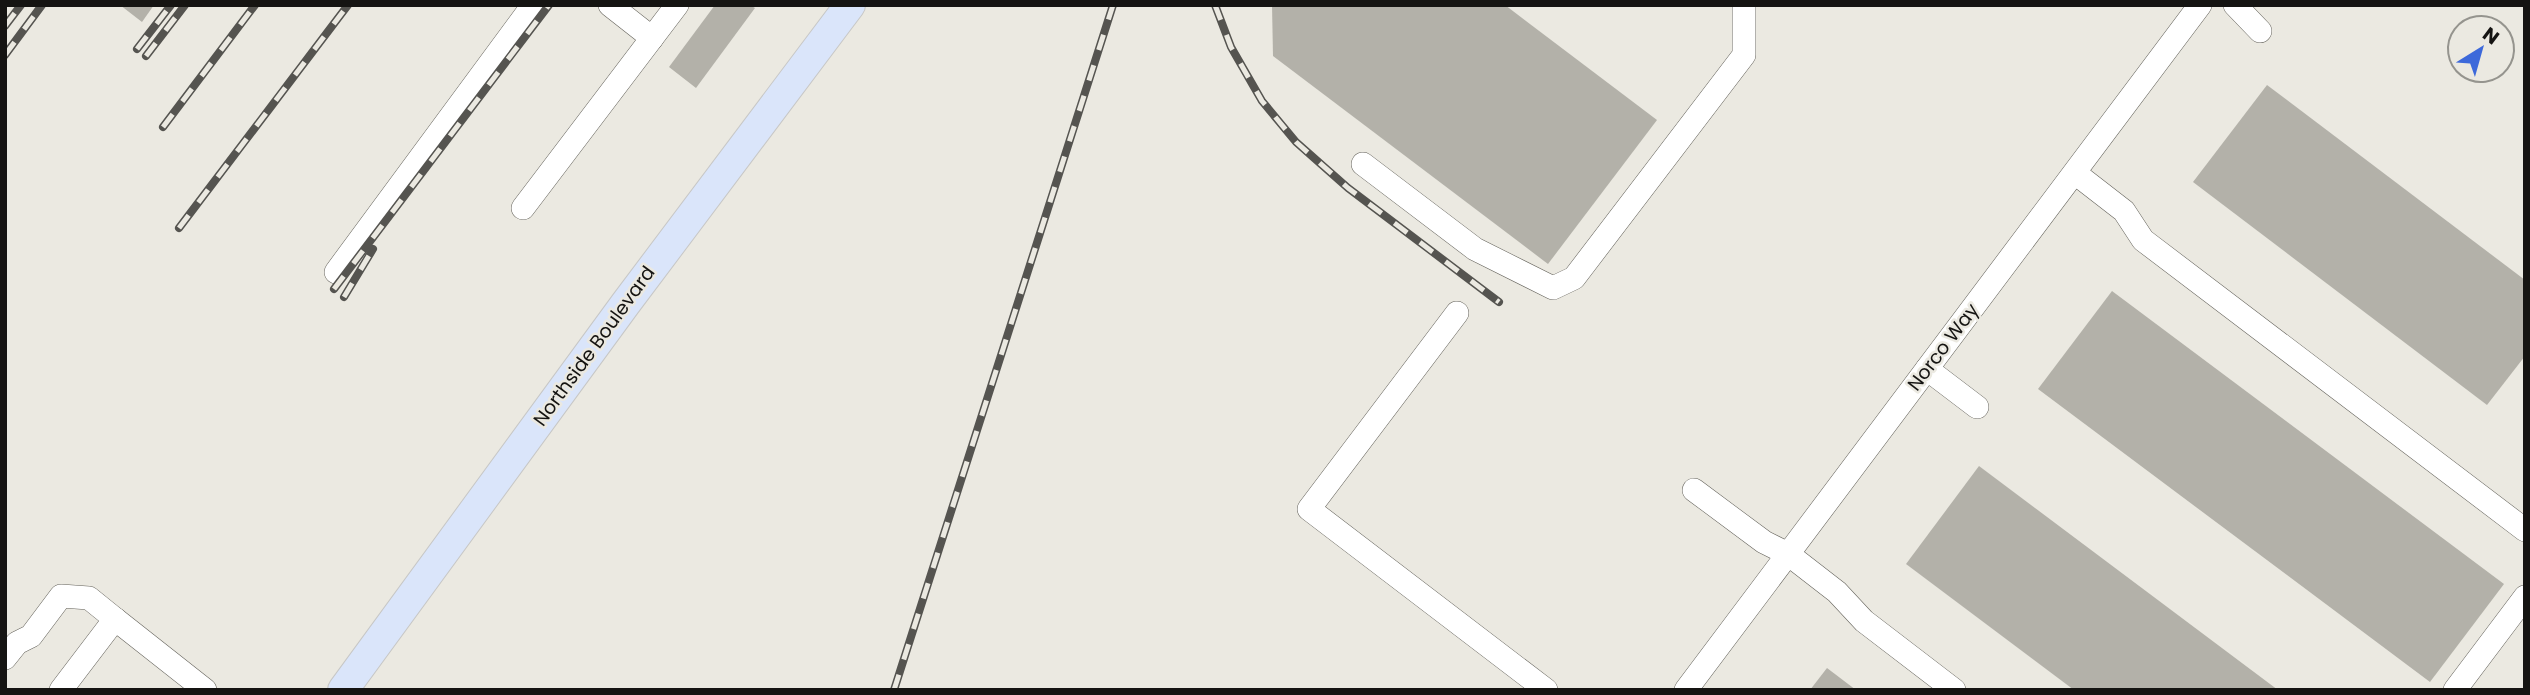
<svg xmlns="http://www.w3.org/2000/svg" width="2530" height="695" viewBox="0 0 2530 695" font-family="Poppins,sans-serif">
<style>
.building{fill:#b3b1a9}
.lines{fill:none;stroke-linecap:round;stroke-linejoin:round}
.minor-casing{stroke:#64625b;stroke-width:24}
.major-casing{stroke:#c7c7c6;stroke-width:32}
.minor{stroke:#fff;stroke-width:23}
.major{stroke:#dae5fa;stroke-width:30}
.rail-casing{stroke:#555450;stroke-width:8}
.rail{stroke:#ebe9e1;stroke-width:5;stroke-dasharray:16;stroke-linecap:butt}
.labels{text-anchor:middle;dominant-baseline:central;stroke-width:5;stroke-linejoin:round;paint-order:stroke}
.street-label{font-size:19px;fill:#151412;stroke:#ebe9e1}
</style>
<rect width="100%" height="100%" fill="#ebe9e1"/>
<g class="building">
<path d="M120 5H154L142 22Z"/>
<path d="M715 5H750L755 8 696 88 669 67Z"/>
<path d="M1272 5H1505L1657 120 1548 264 1273 56Z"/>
<path d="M2267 85 2525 280V356L2487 405 2193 182Z"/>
<path d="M2112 291 2504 584 2430 682 2038 389Z"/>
<path d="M1979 466 2278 690H2074L1906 564Z"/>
<path d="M1827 668 1856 690H1810Z"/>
</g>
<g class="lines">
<g class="minor-casing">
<g id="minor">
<path d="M610 5 652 38"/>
<path d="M2235 5 2260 31"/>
<path d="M1363 164 1475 249 1553 288 1574 278 1744 55V5"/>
<path d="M2075 173 2124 211 2143 240 2525 530"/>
<path d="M523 208 677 5"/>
<path d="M336 272 533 5"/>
<path d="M1457 313 1309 509 1546 690"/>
<path d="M1927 369 1977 407"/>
<path d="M1694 490 1764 542 1788 554 1837 592 1864 621 1954 690"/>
<path d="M5 658 17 643 31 636 61 596 89 598 115 619"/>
<path d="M61 690 115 619 205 690"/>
<path d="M1686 690 2200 5"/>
<path d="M2455 690 2525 597"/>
</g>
</g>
<g class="major-casing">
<path id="major" d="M343 690 626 303 850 5"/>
</g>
<use href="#minor" class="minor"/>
<use href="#major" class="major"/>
<g class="rail-casing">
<g id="rail">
<path d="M1215 5 1231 47 1262 101 1296 142 1348 188 1499 302"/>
<path d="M5 26 21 5"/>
<path d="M137 49 171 5"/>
<path d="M5 55 42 5"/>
<path d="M146 56 185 5"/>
<path d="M163 127 255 5"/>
<path d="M179 228 348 5"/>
<path d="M334 289 549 5"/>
<path d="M344 297 373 249"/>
<path d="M894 690 1113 5"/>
</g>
</g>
<use href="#rail" class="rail"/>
</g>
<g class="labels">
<g class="street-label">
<text transform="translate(594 346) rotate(-54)">Northside Boulevard</text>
<text transform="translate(1943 347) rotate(-53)">Norco Way</text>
</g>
</g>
<rect width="2530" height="695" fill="none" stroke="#151412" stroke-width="14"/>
<g transform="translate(2481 49) rotate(37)"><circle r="33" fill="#ebe9e1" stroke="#95948e" stroke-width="2"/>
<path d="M0-5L12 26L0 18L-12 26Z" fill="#3d69da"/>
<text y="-10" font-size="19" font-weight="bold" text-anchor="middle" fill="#151412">N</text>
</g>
</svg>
